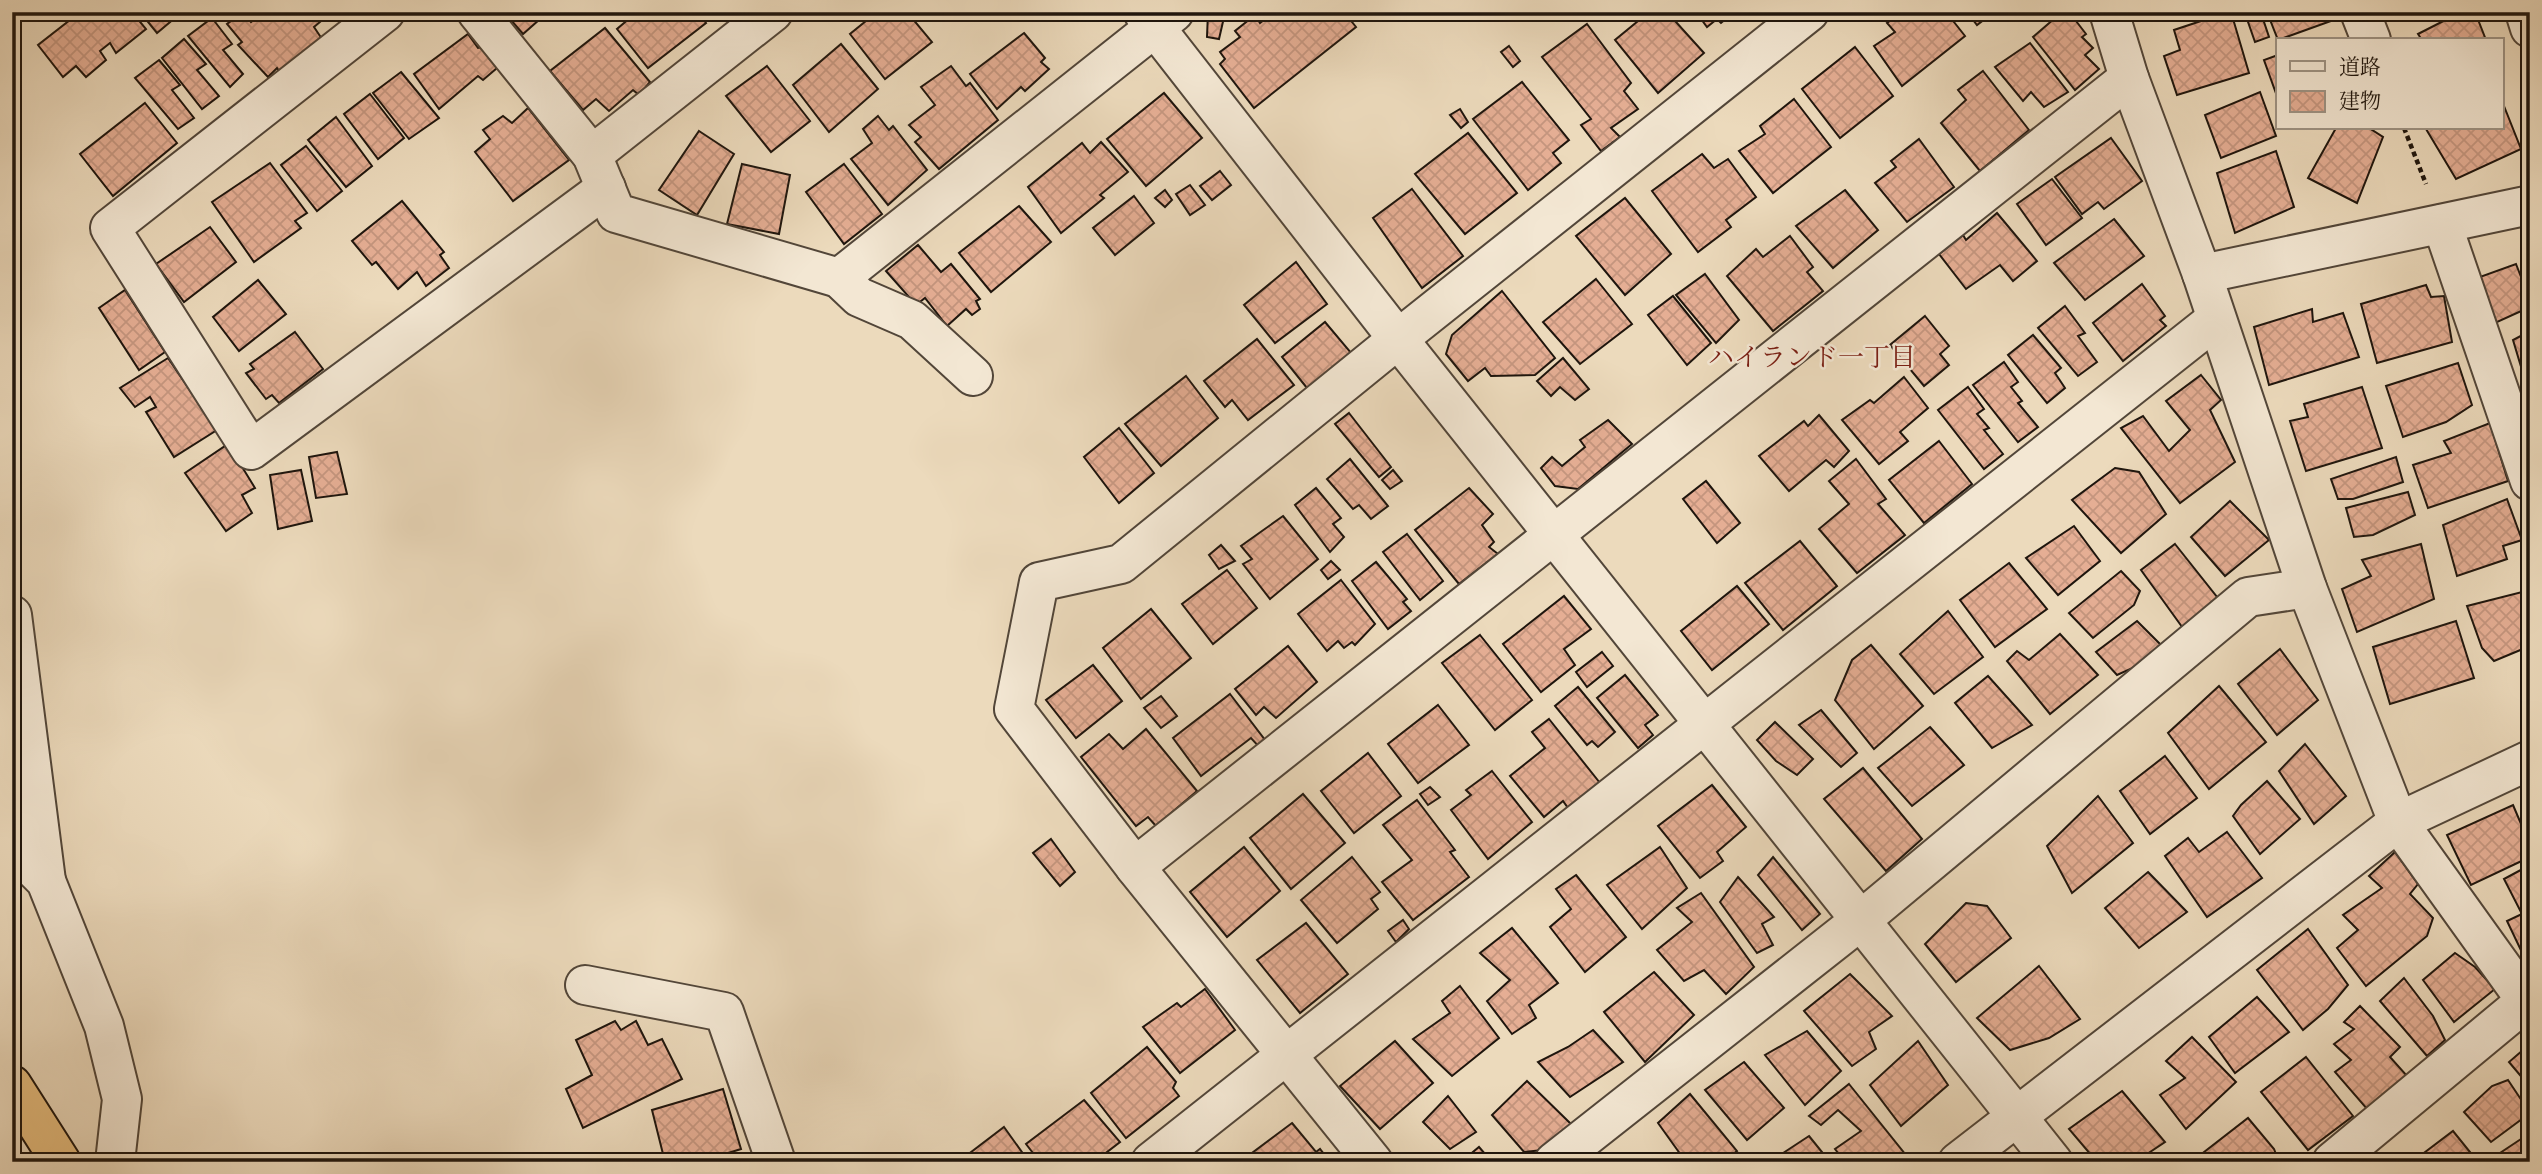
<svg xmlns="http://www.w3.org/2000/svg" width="2542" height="1174" viewBox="0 0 2542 1174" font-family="Vollkorn,'Noto Serif JP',serif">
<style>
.building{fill:url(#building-cross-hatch);stroke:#1e150d;stroke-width:2}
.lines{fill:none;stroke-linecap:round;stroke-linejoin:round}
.street-casing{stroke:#524639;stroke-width:42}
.highway-casing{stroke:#1e150d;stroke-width:42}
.path{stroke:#1e150d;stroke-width:4.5;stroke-dasharray:5 3.5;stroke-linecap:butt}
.street{stroke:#f3e7d3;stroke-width:38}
.highway{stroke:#e6bd7e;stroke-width:38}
.labels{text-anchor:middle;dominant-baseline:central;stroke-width:5;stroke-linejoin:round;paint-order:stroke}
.neighbourhood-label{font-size:26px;fill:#7a1f14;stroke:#f3e7d3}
</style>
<defs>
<pattern id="building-cross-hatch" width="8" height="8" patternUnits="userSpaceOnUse" patternTransform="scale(1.75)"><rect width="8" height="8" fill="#e5ae94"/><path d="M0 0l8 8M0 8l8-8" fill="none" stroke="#c4957e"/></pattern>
</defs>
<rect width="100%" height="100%" fill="#ecdabc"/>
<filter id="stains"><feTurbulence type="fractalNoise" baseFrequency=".00286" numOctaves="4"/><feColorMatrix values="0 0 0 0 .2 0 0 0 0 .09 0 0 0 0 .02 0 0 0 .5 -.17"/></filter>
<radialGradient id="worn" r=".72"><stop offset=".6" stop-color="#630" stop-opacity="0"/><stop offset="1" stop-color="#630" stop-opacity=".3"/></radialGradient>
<g class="building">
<path d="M93 12H132L146 29 116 53 110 43 100 51 106 60 86 77 76 66 63 77 38 45 79 13 84 20Z"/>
<path d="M140 12H182L157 33Z"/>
<path d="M243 12 251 22 263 12H311L320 22 314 27 322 39 281 74 277 68 268 77 238 45 242 42 227 24Z"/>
<path d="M504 12H548L523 34Z"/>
<path d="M637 12H698L706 23 648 68 617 29Z"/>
<path d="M877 12H907L932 42 885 79 850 34Z"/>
<path d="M1208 12 1225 13 1219 39 1207 37Z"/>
<path d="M1274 12H1344L1356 27 1254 108 1220 64 1225 59 1220 52 1240 37 1235 31 1255 15 1260 23Z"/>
<path d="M1649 12H1667L1704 53 1658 93 1615 40Z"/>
<path d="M1696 12H1734L1721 23 1717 19 1707 27Z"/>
<path d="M1902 12H1946L1965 36 1902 86 1874 46 1895 32 1887 23Z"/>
<path d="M1967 12H1994L1977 25Z"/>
<path d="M2062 12H2069L2086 34 2082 37 2093 48 2085 55 2099 69 2075 90 2033 37Z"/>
<path d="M2228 12H2231L2249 73 2177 95 2164 56 2180 50 2174 30Z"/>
<path d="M2267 12H2338L2342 17 2278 40Z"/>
<path d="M2461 12H2475L2486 40H2422L2418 34Z"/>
<path d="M2261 13 2269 37 2255 42 2247 19Z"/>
<path d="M212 18 232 44 223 50 243 74 230 87 188 36Z"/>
<path d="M1587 24 1631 83 1624 91 1638 109 1611 128 1620 137 1601 151 1581 125 1591 119 1542 57Z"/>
<path d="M605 28 650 82 639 95 633 90 609 111 596 99 583 110 550 71Z"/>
<path d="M1024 33 1045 58 1041 62 1049 69 1025 91 1021 87 997 109 970 74Z"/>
<path d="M468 34 478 48 483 47 497 68 483 80 478 76 439 109 414 74Z"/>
<path d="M184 39 206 64 197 70 219 96 202 109 162 58Z"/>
<path d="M2030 43 2068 92 2044 107 2031 92 2023 101 1995 67Z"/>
<path d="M841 44 878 89 829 132 793 85Z"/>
<path d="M1509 46 1520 61 1513 67 1501 52Z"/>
<path d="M1855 47 1893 96 1840 138 1802 89Z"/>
<path d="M2278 55V99L2264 60Z"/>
<path d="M159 60 180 85 172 90 194 118 178 129 135 78Z"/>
<path d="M767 66 810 121 771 152 726 96Z"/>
<path d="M951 66 966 86 970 83 998 120 939 169 915 142 921 137 909 125 935 105 921 87Z"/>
<path d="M1983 71 2029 130 1980 171 1941 123 1966 100 1958 90Z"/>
<path d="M401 72 439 118 409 139 373 93Z"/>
<path d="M1522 82 1569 140 1553 153 1561 163 1528 190 1473 119Z"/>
<path d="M2260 92 2276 136 2221 158 2205 115Z"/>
<path d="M1164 93 1202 138 1146 186 1107 139Z"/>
<path d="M370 94 404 138 378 159 344 114Z"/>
<path d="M1794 99 1831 147 1773 193 1739 151 1765 134 1760 126Z"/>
<path d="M2502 101 2521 149 2456 179 2426 129 2502 128Z"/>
<path d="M145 103 177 143 113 196 80 154Z"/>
<path d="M528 108 569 160 513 201 475 152 490 139 483 130 503 116 512 123Z"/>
<path d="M1460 109 1468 122 1461 128 1450 115Z"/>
<path d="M878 116 889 130 893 126 927 170 888 205 851 159 872 143 863 129Z"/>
<path d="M336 117 372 166 346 187 308 140Z"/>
<path d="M2336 128H2369L2383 137 2357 203 2308 178Z"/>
<path d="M699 131 734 154 697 215 659 190Z"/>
<path d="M1468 133 1517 193 1465 234 1415 174Z"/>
<path d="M2111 138 2142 181 2104 209 2098 202 2082 214 2055 177Z"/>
<path d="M1919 139 1954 187 1907 222 1875 183 1896 167 1891 161Z"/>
<path d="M1101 142 1128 172 1100 195 1104 198 1061 233 1028 187 1082 143 1090 153Z"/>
<path d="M306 146 342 191 317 211 281 165Z"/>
<path d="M2276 151 2294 207 2235 233 2217 173Z"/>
<path d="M1702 154 1714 168 1728 159 1756 197 1726 220 1731 227 1698 252 1652 191Z"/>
<path d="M270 163 307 213 295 221 301 228 254 262 212 202Z"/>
<path d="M742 164 790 175 779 234 727 224Z"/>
<path d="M844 164 882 214 844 244 806 192Z"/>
<path d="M1220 171 1231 185 1212 200 1200 186Z"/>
<path d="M2052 179 2082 218 2046 245 2017 204Z"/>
<path d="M1190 185 1205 205 1190 215 1176 194Z"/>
<path d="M1412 189 1463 256 1422 288 1373 218Z"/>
<path d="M1165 190 1172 200 1165 207 1155 198Z"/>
<path d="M1845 190 1878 230 1833 268 1796 226Z"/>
<path d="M1134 196 1154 223 1115 255 1093 228Z"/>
<path d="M1625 198 1671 254 1625 295 1576 236Z"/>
<path d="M402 201 444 252 440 255 449 268 426 286 417 272 398 289 376 262 372 265 352 241Z"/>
<path d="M1019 206 1051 242 991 292 959 253Z"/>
<path d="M1997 213 2037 261 2013 281 2000 265 1966 289 1939 254 1963 235 1966 240Z"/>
<path d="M2114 219 2144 256 2085 300 2054 263Z"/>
<path d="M210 227 236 262 184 302 156 264Z"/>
<path d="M1790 236 1813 267 1807 272 1823 291 1773 331 1727 276 1756 249 1763 257Z"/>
<path d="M918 245 941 272 951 264 980 299 976 301 980 309 972 315 966 309 947 326 925 298 916 305 886 271Z"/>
<path d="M1296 262 1327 304 1275 343 1244 305Z"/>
<path d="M2516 264 2523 282 2530 277V307L2495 323 2477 278Z"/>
<path d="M1705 274 1739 320 1716 343 1676 295Z"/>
<path d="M1596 279 1632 324 1580 364 1543 322Z"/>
<path d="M258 280 286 314 239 351 213 317Z"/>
<path d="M2142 284 2165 316 2160 320 2166 326 2123 361 2093 323Z"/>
<path d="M2426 285 2431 297 2444 296 2452 342 2377 363 2361 304Z"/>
<path d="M125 290 165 352 139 370 99 308Z"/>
<path d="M1502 291 1555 358 1535 375 1491 376 1485 368 1468 381 1446 354 1452 335Z"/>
<path d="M1673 296 1711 343 1687 365 1648 315Z"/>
<path d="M2065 306 2085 333 2078 336 2097 362 2078 376 2038 328Z"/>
<path d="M2312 309 2313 322 2343 313 2359 357 2269 385 2254 327Z"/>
<path d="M1925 316 1949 346 1940 354 1949 365 1924 386 1890 345Z"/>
<path d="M1325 322 1352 354 1307 388 1282 357Z"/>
<path d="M2530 331V379L2525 380 2513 340Z"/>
<path d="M295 332 323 369 279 403 272 395 266 399 246 373 254 369 250 364Z"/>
<path d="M2033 335 2061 368 2055 373 2065 388 2047 403 2008 355Z"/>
<path d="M1257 339 1294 385 1248 420 1232 400 1225 407 1204 381Z"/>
<path d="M168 358 217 430 174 457 146 412 156 407 150 397 135 407 120 388Z"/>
<path d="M1563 358 1589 389 1575 400 1560 387 1551 396 1537 381Z"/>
<path d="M2004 362 2018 382 2011 387 2022 401 2018 403 2038 427 2018 442 1973 385Z"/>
<path d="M2458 363 2472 405 2446 422 2403 437 2386 386Z"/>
<path d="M2201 375 2221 400 2210 410 2235 462 2180 503 2121 428 2143 416 2169 451 2190 430 2166 401Z"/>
<path d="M1186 376 1218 418 1161 466 1125 424Z"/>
<path d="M1904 377 1928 408 1900 432 1908 441 1879 464 1842 420 1870 400 1874 403Z"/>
<path d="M1968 387 1984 409 1977 414 1989 428 1984 430 2003 454 1984 469 1938 410Z"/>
<path d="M2362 387 2382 448 2306 471 2290 421 2308 417 2304 404Z"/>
<path d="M1349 413 1391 467 1379 477 1335 424Z"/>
<path d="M1819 415 1849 451 1834 467 1826 460 1789 491 1759 456 1804 421 1808 426Z"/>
<path d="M1608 420 1632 444 1578 489 1555 486 1541 468 1552 457 1562 466 1585 447 1580 440Z"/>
<path d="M2490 423 2508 481 2428 508 2413 465 2451 453 2444 441Z"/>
<path d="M1119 428 1154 473 1119 503 1084 457Z"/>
<path d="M1939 441 1972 484 1924 523 1889 480Z"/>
<path d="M228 444 255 488 242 495 252 513 226 531 185 473Z"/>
<path d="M337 452 347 494 316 498 309 457Z"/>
<path d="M2396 457 2403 482 2353 499H2338L2331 479Z"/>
<path d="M1350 459 1388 506 1371 519 1359 505 1353 509 1327 479Z"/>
<path d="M1856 459 1886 499 1878 504 1905 535 1857 573 1819 529 1849 504 1829 481Z"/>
<path d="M2115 468 2139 472 2166 514 2121 553 2072 500Z"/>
<path d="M301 470 312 521 278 529 270 475Z"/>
<path d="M1393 470 1402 481 1390 489 1382 480Z"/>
<path d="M1706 481 1740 523 1717 543 1683 499Z"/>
<path d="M1316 488 1341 518 1333 524 1344 537 1330 552 1295 505Z"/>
<path d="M1469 488 1493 514 1482 525 1494 542 1489 547 1498 554 1459 584 1415 530Z"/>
<path d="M2408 492 2415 515 2373 535 2354 537 2346 508Z"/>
<path d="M2507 499 2522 540 2503 546 2507 559 2457 576 2443 525Z"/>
<path d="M2230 501 2269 540 2225 576 2191 537Z"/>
<path d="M1283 516 1318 559 1270 599 1243 564 1252 559 1241 546Z"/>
<path d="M2074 526 2100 561 2058 595 2026 558Z"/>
<path d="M1407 534 1443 581 1420 600 1383 552Z"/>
<path d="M1800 541 1837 586 1783 630 1745 583Z"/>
<path d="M2175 544 2217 597 2185 631 2141 570Z"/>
<path d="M2421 544 2434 599 2357 632 2342 589 2371 576 2362 560Z"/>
<path d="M1221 545 1235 561 1219 569 1209 555Z"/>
<path d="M1331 561 1340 570 1328 579 1321 570Z"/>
<path d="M1376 562 1407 599 1403 602 1411 611 1388 629 1352 581Z"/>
<path d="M2009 563 2047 609 1995 647 1960 600Z"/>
<path d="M1227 570 1257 608 1213 644 1182 604Z"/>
<path d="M2121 571 2140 591 2134 605 2093 638 2069 613Z"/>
<path d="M1341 580 1375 624 1355 645 1352 642 1344 648 1338 641 1327 651 1298 614Z"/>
<path d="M1737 586 1769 624 1712 670 1681 631Z"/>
<path d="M2530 590V646L2494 661 2482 648 2467 606Z"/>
<path d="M1564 596 1591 629 1564 649 1575 665 1541 692 1503 644Z"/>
<path d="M1151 609 1191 658 1141 699 1103 648Z"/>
<path d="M1948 611 1983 657 1934 694 1900 654Z"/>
<path d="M2137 621 2162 646 2135 667 2117 675 2096 652Z"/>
<path d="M2456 621 2474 678 2390 704 2373 647Z"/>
<path d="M2060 634 2098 675 2050 714 2007 661 2017 651 2029 660Z"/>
<path d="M1480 635 1532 700 1495 730 1442 663Z"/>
<path d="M1871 645 1923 706 1874 749 1835 700 1852 660Z"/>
<path d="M1288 646 1317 682 1276 718 1264 707 1256 715 1235 689Z"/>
<path d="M2280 649 2318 700 2277 735 2238 684Z"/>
<path d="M1602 652 1613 666 1587 687 1576 672Z"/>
<path d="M1093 665 1122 701 1076 738 1046 700Z"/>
<path d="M1625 675 1658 715 1645 725 1653 735 1638 748 1597 698Z"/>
<path d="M1988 676 2032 725 1992 748 1955 703Z"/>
<path d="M2219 686 2266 742 2209 789 2168 733Z"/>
<path d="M1578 687 1615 732 1598 747 1592 741 1587 745 1555 706Z"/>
<path d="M1230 694 1265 740 1261 749 1251 738 1201 776 1173 738Z"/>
<path d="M1161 696 1177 716 1161 728 1144 708Z"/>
<path d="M1438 705 1469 745 1418 783 1388 744Z"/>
<path d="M1821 710 1857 753 1841 767 1799 725Z"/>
<path d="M1549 719 1600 783 1568 808 1563 801 1544 817 1510 776 1545 748 1532 732Z"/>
<path d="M1775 722 1813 759 1797 775 1776 761 1757 740Z"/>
<path d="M1930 727 1964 765 1912 806 1878 768Z"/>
<path d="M1146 729 1197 791 1156 826 1148 817 1136 826 1081 757 1109 734 1123 749Z"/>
<path d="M2305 744 2346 796 2314 824 2279 771Z"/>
<path d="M1368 753 1401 796 1354 833 1321 791Z"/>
<path d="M2165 756 2197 798 2150 834 2120 791Z"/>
<path d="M1863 768 1922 839 1886 871 1824 799Z"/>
<path d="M1492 771 1532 822 1488 859 1451 810 1471 795 1466 790Z"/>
<path d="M2267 781 2300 819 2260 854 2233 816 2241 805Z"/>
<path d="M1712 785 1746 827 1717 852 1723 861 1700 878 1658 826Z"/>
<path d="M1430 787 1440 797 1428 805 1420 794Z"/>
<path d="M1303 794 1345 843 1291 889 1250 838Z"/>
<path d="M2098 796 2133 843 2072 893 2047 846Z"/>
<path d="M1417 800 1455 850 1450 852 1469 877 1413 920 1382 882 1412 860 1383 825Z"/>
<path d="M2513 805 2530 845V857L2471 885 2447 835Z"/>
<path d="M2227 832 2262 878 2207 917 2165 856 2188 838 2199 852Z"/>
<path d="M1051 839 1075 872 1060 886 1033 853Z"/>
<path d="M1244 847 1280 891 1227 937 1190 892Z"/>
<path d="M1660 847 1687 888 1642 929 1607 885Z"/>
<path d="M2395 852 2418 884 2410 894 2433 918 2427 936 2366 986 2337 948 2358 930 2343 915 2382 888 2369 876Z"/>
<path d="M1352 857 1380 892 1371 899 1378 909 1337 943 1301 900Z"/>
<path d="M1773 857 1820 914 1802 930 1758 875Z"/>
<path d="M2530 865V963L2528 965 2507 921 2522 914 2504 879Z"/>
<path d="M2148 872 2187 912 2139 948 2105 908Z"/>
<path d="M1576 875 1626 937 1585 972 1550 927 1571 909 1556 889Z"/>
<path d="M1738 877 1774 917 1762 924 1773 945 1757 953 1720 902Z"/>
<path d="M1701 893 1754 967 1726 994 1704 970 1684 981 1657 950 1692 922 1677 908Z"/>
<path d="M1966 903 1987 906 2011 938 1956 982 1925 944Z"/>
<path d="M1403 920 1409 929 1396 942 1388 931Z"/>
<path d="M1306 923 1348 974 1300 1013 1257 960Z"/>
<path d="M1512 928 1558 983 1529 1005 1536 1018 1512 1034 1487 1001 1510 980 1480 953Z"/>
<path d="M2308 929 2348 985 2328 1009 2303 1030 2257 970Z"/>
<path d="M2455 953 2475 967 2495 989 2454 1022 2423 980Z"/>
<path d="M2039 966 2080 1019 2049 1038 2010 1050 1977 1018Z"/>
<path d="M1654 972 1694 1015 1645 1062 1604 1012Z"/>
<path d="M1850 974 1892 1016 1869 1032 1876 1049 1852 1066 1804 1011Z"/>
<path d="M2404 978 2433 1016 2445 1040 2427 1056 2380 1001Z"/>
<path d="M1460 986 1499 1038 1452 1076 1413 1039 1450 1013 1442 1001Z"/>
<path d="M1205 989 1235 1030 1180 1073 1143 1027 1177 1003 1181 1007Z"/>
<path d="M2257 997 2289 1032 2235 1073 2209 1037Z"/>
<path d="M2360 1006 2400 1047 2390 1057 2408 1077 2367 1109 2335 1072 2351 1060 2334 1044 2354 1029 2344 1022Z"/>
<path d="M615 1021 621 1030 636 1021 648 1045 662 1039 682 1079 583 1128 566 1089 592 1075 576 1040Z"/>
<path d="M1593 1030 1623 1062 1570 1097 1538 1062 1568 1047Z"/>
<path d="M1807 1031 1841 1071 1805 1105 1765 1055Z"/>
<path d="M2192 1037 2236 1082 2186 1129 2160 1095 2185 1078 2166 1061Z"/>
<path d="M1395 1041 1433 1083 1380 1129 1340 1086Z"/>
<path d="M1918 1041 1948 1085 1901 1126 1870 1085Z"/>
<path d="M2530 1044V1087L2509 1062Z"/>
<path d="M1147 1047 1176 1082 1173 1088 1179 1096 1126 1138 1091 1093Z"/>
<path d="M2306 1057 2353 1116 2308 1150 2261 1092Z"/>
<path d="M1744 1062 1784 1108 1747 1140 1705 1090Z"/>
<path d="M2508 1080 2530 1113 2491 1142 2464 1112 2492 1086Z"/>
<path d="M1527 1081 1572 1125 1543 1150 1524 1152 1492 1115Z"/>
<path d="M1849 1084 1905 1154 1896 1162H1845L1835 1149 1861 1131 1838 1110 1821 1125 1809 1116Z"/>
<path d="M723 1089 741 1149 699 1162H665L652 1110Z"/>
<path d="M2122 1091 2165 1142 2135 1162H2097L2069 1129Z"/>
<path d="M1690 1094 1737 1151 1723 1162H1686L1658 1123Z"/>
<path d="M1448 1096 1476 1132 1450 1149 1423 1122Z"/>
<path d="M1084 1100 1120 1142 1094 1162 1087 1159 1084 1162H1040L1026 1144Z"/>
<path d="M2248 1118 2274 1149 2279 1162H2203L2199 1156Z"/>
<path d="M1292 1123 1316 1152 1320 1149 1330 1162H1253L1248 1156Z"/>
<path d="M1004 1127 1029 1162H964L962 1159Z"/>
<path d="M2453 1131 2478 1162H2412Z"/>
<path d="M2530 1133V1162H2502L2497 1155Z"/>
<path d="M1809 1136 1830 1162H1782L1777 1157Z"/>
<path d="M1479 1147 1492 1162H1461Z"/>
</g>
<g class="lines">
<g class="street-casing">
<g id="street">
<path d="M385 12 110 228 251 450 606 188"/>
<path d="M477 12 592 155 616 213 839 278 1174 12"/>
<path d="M1143 12 1398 339 2053 1162"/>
<path d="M2109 12 2129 78 2202 274 2307 588 2398 822 2530 1006"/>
<path d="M2360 12 2371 40"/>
<path d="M2525 12 2530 28"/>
<path d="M592 155 773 12"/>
<path d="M2442 224 2530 481"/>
<path d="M2202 274 2530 205"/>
<path d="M839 278 859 297 912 320 973 376"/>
<path d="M12 615 46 881"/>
<path d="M12 847 46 881 104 1026 122 1099 115 1162"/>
<path d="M1135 867 2129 78"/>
<path d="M585 985 724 1012 776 1162"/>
<path d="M1151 1162 2215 320"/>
<path d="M1373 1162 1135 867 1014 709 1039 582 1121 564 1398 339 1809 12"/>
<path d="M1554 1162 1861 920 2248 597 2307 588"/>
<path d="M1958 1162 2398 822 2530 760"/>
<path d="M2332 1162 2525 1002"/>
</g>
</g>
<g class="highway-casing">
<path id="highway" d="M12 1085 61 1162"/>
</g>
<path class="path" d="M2404 128 2426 184"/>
<use href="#street" class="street"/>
<use href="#highway" class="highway"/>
</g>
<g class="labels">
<g class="neighbourhood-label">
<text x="1812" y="359">ハイランド一丁目</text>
</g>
</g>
<rect width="2542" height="1174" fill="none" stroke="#ecdabc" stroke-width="42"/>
<rect x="14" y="14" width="2514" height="1146" fill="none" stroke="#1e150d" stroke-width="3.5"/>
<rect x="21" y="21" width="2500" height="1132" fill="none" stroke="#1e150d" stroke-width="2"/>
<rect x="2276" y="38" width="228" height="91" fill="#f3e7d3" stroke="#9e9384" stroke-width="2"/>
<rect x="2290" y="61" width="35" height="10" fill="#f3e7d3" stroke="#9e9384" stroke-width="2"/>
<text x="2339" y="74" font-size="21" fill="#1e150d">道路</text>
<rect x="2290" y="91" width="35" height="21" fill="url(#building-cross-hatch)" stroke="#9e9384" stroke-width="2"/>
<text x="2339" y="108" font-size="21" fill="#1e150d">建物</text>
<rect width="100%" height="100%" filter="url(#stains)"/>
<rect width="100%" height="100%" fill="url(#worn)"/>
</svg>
